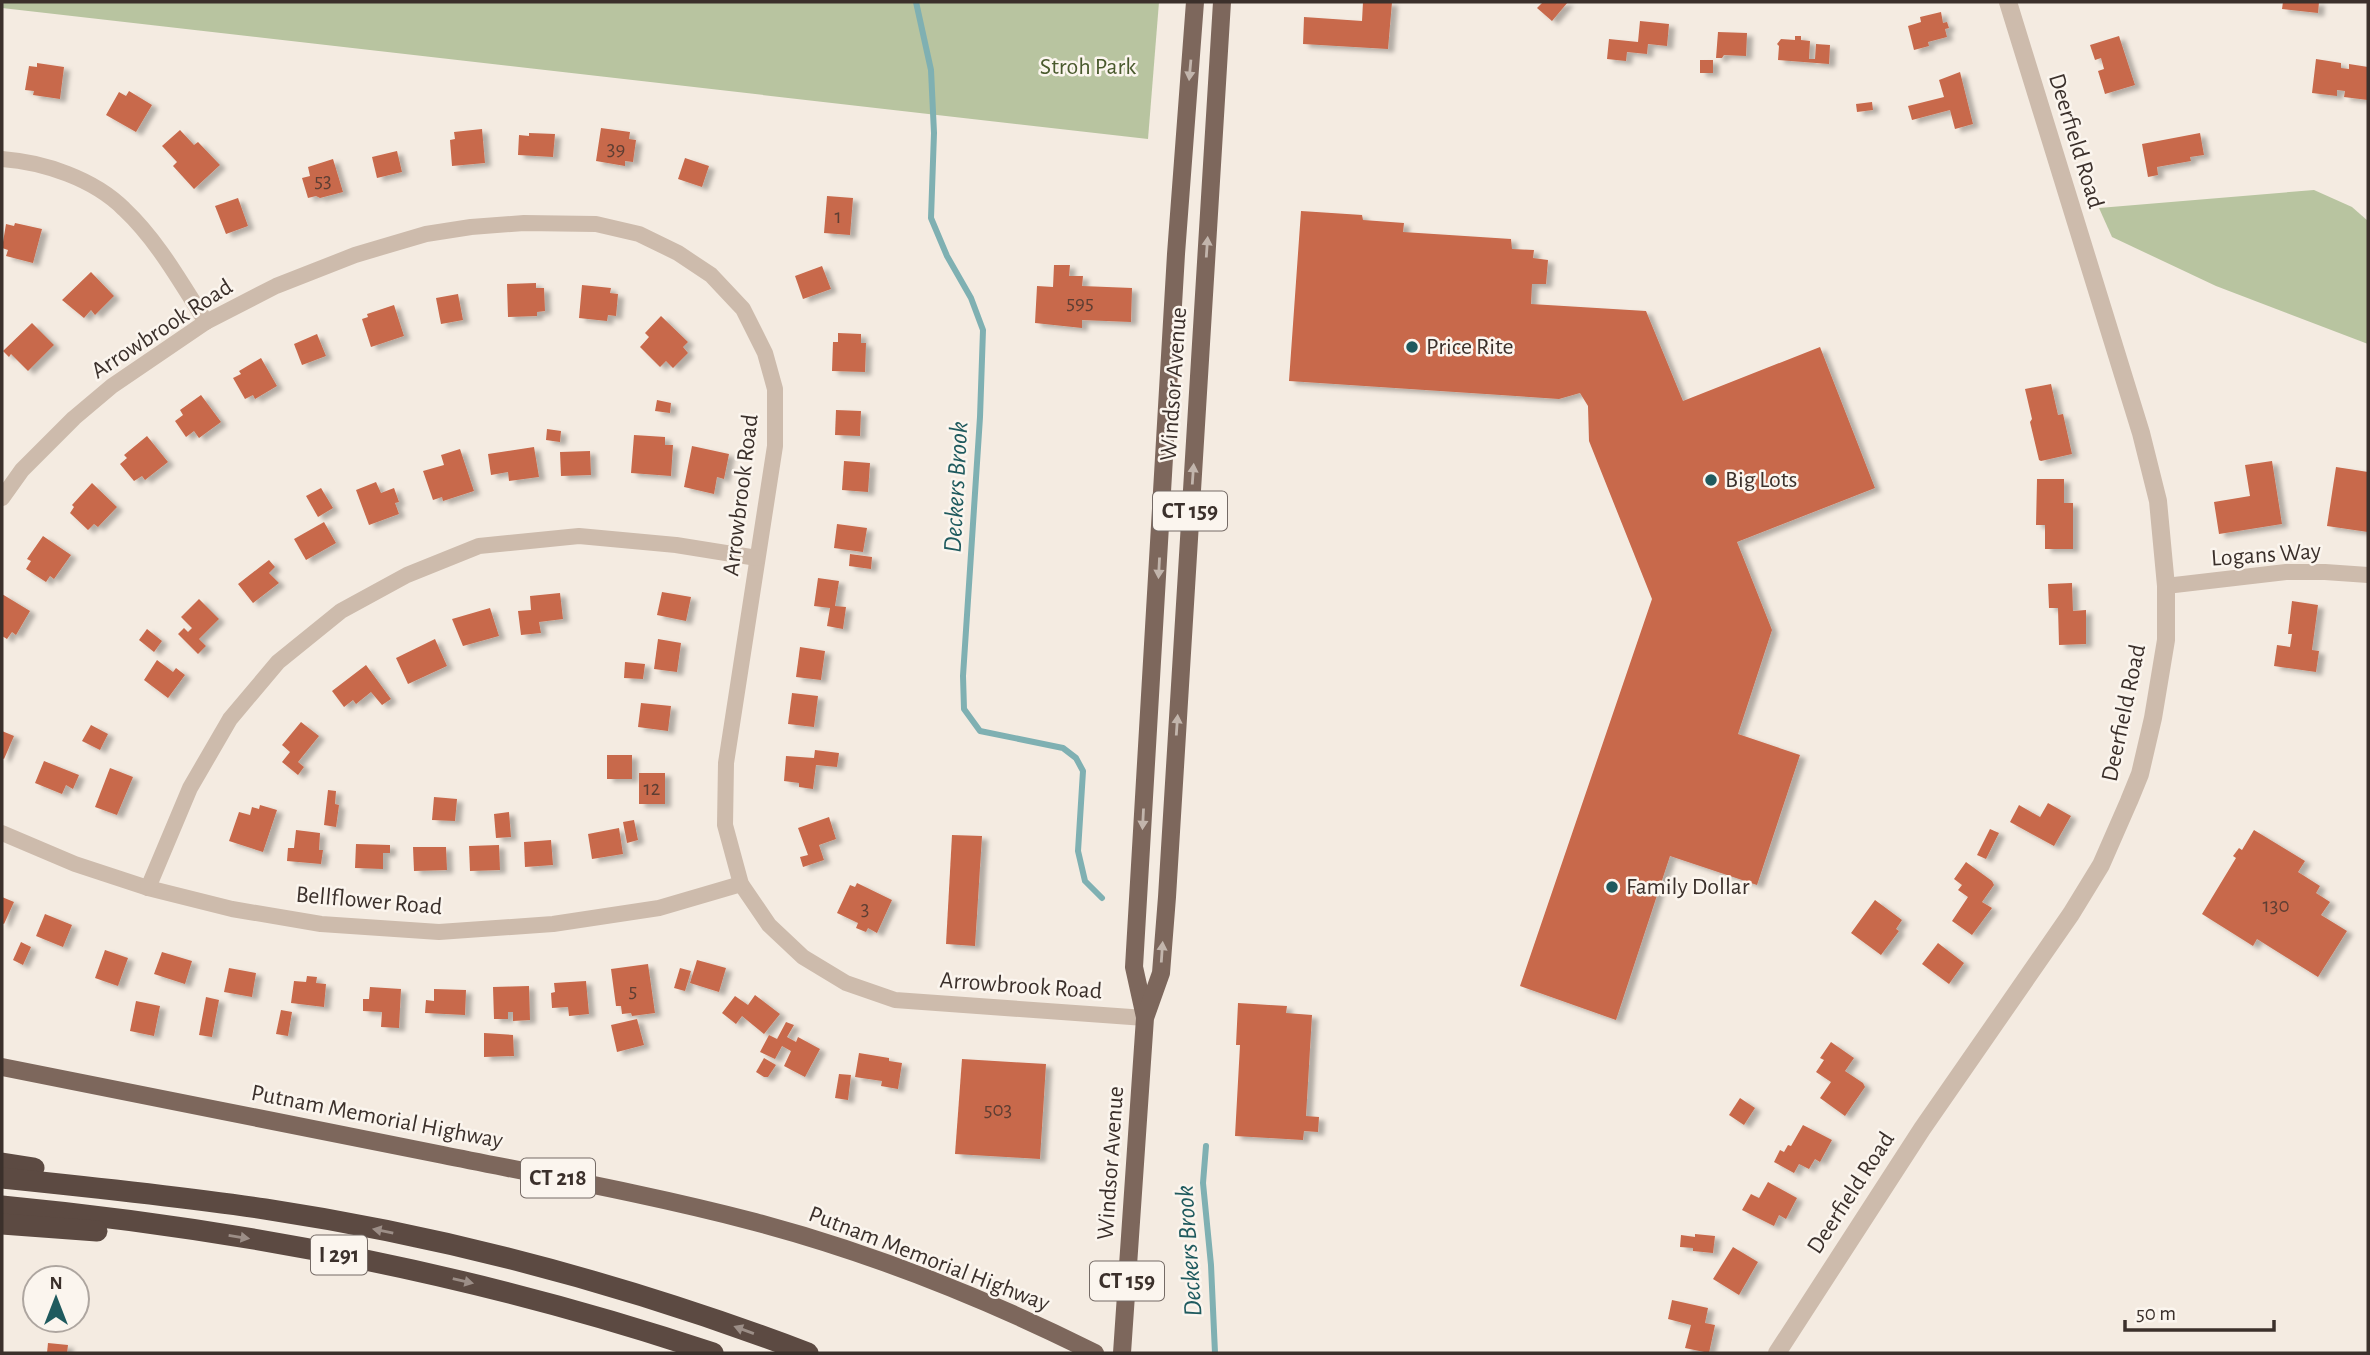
<svg xmlns="http://www.w3.org/2000/svg" width="2370" height="1355" viewBox="0 0 2370 1355" font-family="'Alegreya Sans',sans-serif">
<style>
.green{fill:#b8c4a0}
.lines{fill:none;stroke-linecap:round;stroke-linejoin:round}
.stream{stroke:#7fb0b2;stroke-width:6}
.building{fill:#c8694b;filter:url(#shadow)}
.minor{stroke:#cdbbac;stroke-width:16}
.tertiary{stroke:#cdbbac;stroke-width:18}
.primary{stroke:#7d675c;stroke-width:18}
.motorway{stroke:#5c4a42;stroke-width:21}
.oneway{fill:#c2b5ac}
.oneway2{fill:#9c8e87}
.poi-dot{fill:#1f5a5e;stroke:#fbf5ee;stroke-width:2.5}
.labels{text-anchor:middle;dominant-baseline:central;stroke-width:5;stroke-linejoin:round;paint-order:stroke}
.number-label{font-size:21px;fill:#5e3e33}
.shield{fill:#fbf5ee;stroke:#756b66;stroke-width:2}
.shield-label{font-size:23px;font-weight:bold;fill:#3b302b}
.park-label{font-size:24px;fill:#4a5a2e;stroke:#fbf5ee}
.street-label{font-size:24px;fill:#3b302b;stroke:#fbf5ee}
.poi-label{font-size:24px;fill:#3b302b;stroke:#fbf5ee;text-anchor:start}
.water-label{font-size:26px;font-style:italic;fill:#1f5a5e;stroke:#fbf5ee}
</style>
<defs>
<filter id="shadow"><feDropShadow dx="6" dy="3.5" stdDeviation="2" flood-color="#0004"/></filter>
</defs>
<rect width="100%" height="100%" fill="#f4ebe1"/>
<g class="green">
<path d="M2 2H1159L1148 139 2 8Z"/>
<path d="M2314 190 2352 207 2368 221V344L2216 286 2112 237 2099 208Z"/>
</g>
<g class="lines">
<g class="stream">
<path d="M916 2 931 70 934 133 931 218 947 256 971 298 983 330 980 417 963 676 964 709 980 731 1063 748 1076 758 1083 771 1078 851 1085 881 1102 898"/>
<path d="M1206 1146 1203 1183 1211 1265 1215 1353"/>
</g>
</g>
<g class="building">
<path d="M1363 2H1392L1388 49 1303 44 1304 17 1362 21Z"/>
<path d="M1543 2H1568L1552 21 1537 8Z"/>
<path d="M2283 2H2319L2318 13 2282 9Z"/>
<path d="M1941 12 1943 23 1947 22 1949 28 1945 29 1947 37 1928 42 1929 46 1914 50 1908 26 1921 22 1920 17Z"/>
<path d="M1640 21 1669 24 1667 46 1648 44 1647 54 1627 52 1626 61 1607 59 1609 39 1638 42Z"/>
<path d="M1718 32 1747 33 1746 56 1724 55 1722 58H1716Z"/>
<path d="M1795 36H1801V40L1810 41 1809 59H1815L1816 44 1830 45 1829 64 1778 60 1779 46 1777 44 1781 39 1795 40Z"/>
<path d="M2119 36 2135 85 2105 94 2098 71 2104 69 2101 58 2095 60 2090 45Z"/>
<path d="M2316 59 2341 63V68L2349 69V64L2368 67V100L2344 97 2345 91 2337 90V96L2312 93Z"/>
<rect x="1700" y="60" width="13" height="13"/>
<path d="M37 63 64 67 60 99 33 95 34 91 25 90 29 66 37 67Z"/>
<path d="M1960 72 1973 124 1955 129 1950 110 1912 120 1908 106 1944 97 1939 80Z"/>
<path d="M129 91 152 105 136 132 106 115 119 92 126 96Z"/>
<path d="M1872 102 1873 110 1857 112 1856 104Z"/>
<path d="M601 128 630 132 629 139 636 140 633 162 625 161V166L596 161Z"/>
<path d="M482 129 485 163 452 166 450 140 455 139 454 132Z"/>
<path d="M180 130 194 145 198 142 220 165 194 189 173 166 177 162 162 146Z"/>
<path d="M529 133 555 134 553 157 518 155 519 135 529 136Z"/>
<path d="M2200 133 2204 155 2190 157 2191 161 2157 167 2158 175 2148 177 2142 144Z"/>
<path d="M397 151 402 172 377 178 372 157Z"/>
<path d="M685 158 709 166 702 187 678 179Z"/>
<path d="M333 159 343 192 320 198 316 196 308 198 302 178 310 176 308 167Z"/>
<path d="M827 196 853 198 850 235 824 233Z"/>
<path d="M238 198 248 226 226 234 215 206Z"/>
<path d="M1301 211 1362 215 1363 220 1404 223 1403 232 1511 239 1512 249 1534 250 1533 258 1548 260 1546 284H1532L1531 304 1646 311 1683 401 1820 347 1875 488 1737 542 1772 630 1738 734 1800 755 1757 885 1670 856 1616 1020 1520 986 1652 599 1589 441 1588 406 1580 393 1559 399 1289 381Z"/>
<path d="M15 223 42 229 33 263 6 256 8 250 2 248 6 224 14 226Z"/>
<path d="M1054 265H1070L1069 276H1083L1082 286 1132 288 1131 322 1082 320V328L1035 323 1037 286 1053 287Z"/>
<path d="M822 266 831 289 803 299 795 276Z"/>
<path d="M91 272 114 296 95 315 91 310 84 318 62 300Z"/>
<path d="M536 283V288H544L545 311 537 312V316L508 317 507 284Z"/>
<path d="M582 285 611 288 610 293 618 294 616 316 608 315 607 321 579 318Z"/>
<path d="M458 294 463 320 441 324 436 298Z"/>
<path d="M394 305 404 336 371 347 362 319 368 317 367 314Z"/>
<path d="M661 316 688 342 683 347 688 353 673 368 666 361 660 367 640 347 649 337 645 333Z"/>
<path d="M32 323 54 345 28 371 11 354 9 357 3 351Z"/>
<path d="M838 333 861 334V343H866L865 372 832 371 833 342H838Z"/>
<path d="M317 334 326 356 302 365 294 344Z"/>
<path d="M261 358 277 386 255 399 253 395 245 399 233 378 241 374 239 371Z"/>
<path d="M2051 384 2058 415 2063 414 2072 454 2041 461 2039 460 2030 422 2032 419 2025 389Z"/>
<path d="M201 395 221 422 199 438 194 431 186 437 175 421 183 415 180 410Z"/>
<path d="M657 400 671 403 670 413 655 411Z"/>
<path d="M836 410 861 411 860 436 835 435Z"/>
<path d="M547 429 561 431 560 442 546 440Z"/>
<path d="M634 435 665 437V445H673L671 476 631 473Z"/>
<path d="M147 436 168 462 145 480 142 476 134 481 120 464 127 458 124 455Z"/>
<path d="M692 446 729 454 724 479 717 477 714 494 684 487Z"/>
<path d="M534 447 539 477 509 481 508 472 491 475 488 454Z"/>
<path d="M460 449 474 491 443 501 442 497 433 500 423 471 444 465 441 455Z"/>
<path d="M590 451 591 475 561 476 560 452Z"/>
<path d="M844 461 870 463 868 492 842 490Z"/>
<path d="M2272 461 2282 524 2219 534 2214 502 2250 496 2245 465Z"/>
<path d="M2336 467 2368 472V532L2327 526Z"/>
<path d="M2037 479H2064V503H2073V549H2045V525H2036Z"/>
<path d="M376 482 381 493 394 488 399 502 395 503 399 514 369 525 356 490Z"/>
<path d="M92 483 117 507 98 527 94 524 88 530 70 513 74 507 72 505Z"/>
<path d="M321 488 333 508 318 517 306 496Z"/>
<path d="M324 522 336 543 306 560 294 539Z"/>
<path d="M837 524 867 528 863 552 834 548Z"/>
<path d="M43 536 71 555 54 579 50 576 46 582 26 569 31 561 27 559Z"/>
<path d="M850 554 872 557 871 569 849 566Z"/>
<path d="M269 560 275 567 269 573 279 583 253 603 238 584Z"/>
<path d="M818 578 839 581 835 606 846 607 843 629 827 626 830 608 814 606Z"/>
<path d="M2072 583 2073 611 2086 610V644L2059 645 2058 608H2049L2048 584Z"/>
<path d="M662 592 691 597 686 621 657 615Z"/>
<path d="M560 593 563 619 539 622 541 633 521 635 518 611 531 610 530 596Z"/>
<path d="M2 594 30 611 16 635 12 632 7 639 2 636Z"/>
<path d="M199 599 219 619 199 639 206 646 198 654 178 634 184 628 188 632 192 628 181 617Z"/>
<path d="M2292 601 2318 605 2312 650 2319 651 2316 672 2274 666 2277 645 2290 647 2292 634H2288Z"/>
<path d="M490 608 499 636 463 646 452 619Z"/>
<path d="M147 629 162 641 154 652 139 640Z"/>
<path d="M435 639 447 666 408 684 396 658Z"/>
<path d="M658 639 681 643 677 672 654 669Z"/>
<path d="M800 647 825 651 821 680 796 677Z"/>
<path d="M157 660 173 672 176 668 185 675 168 698 144 680Z"/>
<path d="M625 662 645 664 643 679 624 678Z"/>
<path d="M366 665 391 699 382 705 371 692 356 704 353 700 344 707 332 691Z"/>
<path d="M792 693 818 696 814 727 788 724Z"/>
<path d="M641 703 671 706 668 731 638 727Z"/>
<path d="M301 722 319 736 298 762 304 767 298 775 282 762 290 752 282 745Z"/>
<path d="M91 725 108 734 100 750 82 741Z"/>
<path d="M2 731 14 736 4 759 2 758Z"/>
<path d="M815 750 839 753 837 767 816 765 813 789 799 787V783L784 781 786 756 814 758Z"/>
<rect x="607" y="755" width="25" height="24"/>
<path d="M44 761 79 775 73 789 66 785 62 794 35 783Z"/>
<path d="M110 768 133 777 117 815 95 807Z"/>
<rect x="639" y="773" width="26" height="31"/>
<path d="M328 790 336 791 335 804 339 805 336 827 324 825Z"/>
<path d="M434 797 457 799 455 821 432 820Z"/>
<path d="M2048 803 2071 816 2054 846 2010 822 2019 805 2040 817Z"/>
<path d="M260 805 277 810 263 852 229 841 239 812 250 815 252 807 259 809Z"/>
<path d="M509 812 511 837 496 838 494 814Z"/>
<path d="M829 817 836 839 819 845 824 860 803 867 800 857 808 855 798 828Z"/>
<path d="M634 820 638 840 627 843 623 822Z"/>
<path d="M619 828 623 854 592 859 588 834Z"/>
<path d="M1990 829 1999 833 1986 859 1977 855Z"/>
<path d="M296 830 320 833 319 850H323L321 864 287 861 288 848H294Z"/>
<path d="M2254 830 2305 861 2298 872 2320 886 2316 893 2330 902 2321 915 2347 931 2318 977 2257 939 2253 946 2202 914 2236 858 2233 856 2239 848 2242 850Z"/>
<path d="M952 835 982 836 975 946 946 944Z"/>
<path d="M551 840 553 865 525 867 524 842Z"/>
<path d="M356 844 390 845V853H383V869L355 868Z"/>
<path d="M499 845 500 870 470 871 469 846Z"/>
<path d="M413 847H446L447 870 414 871Z"/>
<path d="M1966 862 1992 881 1994 885 1982 902 1992 908 1972 935 1952 921 1968 897 1958 890 1962 885 1954 879Z"/>
<path d="M857 883 892 900 877 933 868 928 866 932 856 928 858 923 837 913 850 885 855 887Z"/>
<path d="M2 897 14 902 4 924 2 923Z"/>
<path d="M1875 900 1902 920 1896 929 1899 931 1881 955 1851 933Z"/>
<path d="M45 914 72 925 63 947 36 936Z"/>
<path d="M21 942 31 947 23 965 13 960Z"/>
<path d="M1938 943 1964 963 1949 984 1922 964Z"/>
<path d="M105 950 128 958 118 986 95 978Z"/>
<path d="M162 952 192 961 185 984 154 974Z"/>
<path d="M697 960 726 968 719 992 690 983Z"/>
<path d="M648 964 655 1013 632 1016 631 1013 622 1014 621 1006H616L611 969Z"/>
<path d="M229 968 256 973 252 997 224 992Z"/>
<path d="M680 968 691 971 685 991 674 988Z"/>
<path d="M307 976 317 977 316 983 326 984 324 1007 291 1003 294 981 306 982Z"/>
<path d="M586 981 589 1014 569 1016 568 1007 552 1008 551 993 555 992 554 983Z"/>
<path d="M529 986 530 1020 513 1021V1012H508V1019H494L493 987Z"/>
<path d="M370 987 401 989 399 1028 381 1027 382 1012 363 1011V999H369Z"/>
<path d="M434 989 466 990 465 1015 425 1013 426 1000 434 1001Z"/>
<path d="M755 995 780 1014 764 1034 742 1016 736 1024 722 1013 735 996 748 1005Z"/>
<path d="M206 997 219 1000 212 1037 199 1035Z"/>
<path d="M136 1001 160 1006 154 1036 130 1031Z"/>
<path d="M1238 1003 1287 1006 1286 1013 1312 1015 1306 1116 1319 1117 1318 1132 1304 1131 1303 1140 1235 1136 1240 1045H1236Z"/>
<path d="M281 1010 292 1012 288 1036 276 1034Z"/>
<path d="M637 1019 644 1045 617 1052 611 1025Z"/>
<path d="M786 1022 794 1025 787 1037 796 1042 798 1037 820 1049 805 1077 784 1066 791 1051 782 1046 775 1059 760 1052 769 1035 777 1039Z"/>
<path d="M484 1033 513 1035 514 1056 484 1057Z"/>
<path d="M1831 1042 1854 1058 1845 1071 1863 1083 1865 1087 1845 1116 1820 1098 1831 1082 1816 1072 1824 1060 1820 1058Z"/>
<path d="M859 1053 889 1058V1061L902 1063 898 1089 881 1086 882 1081 855 1077Z"/>
<path d="M764 1058 776 1065 768 1077H764L756 1072Z"/>
<path d="M962 1059 1046 1064 1040 1159 955 1154Z"/>
<path d="M839 1074 851 1075 848 1100 835 1098Z"/>
<path d="M1740 1098 1755 1108 1744 1125 1729 1115Z"/>
<path d="M1803 1125 1832 1140 1820 1162 1815 1159 1809 1169 1799 1164 1794 1173 1774 1162 1780 1150 1784 1152 1788 1145 1791 1146Z"/>
<path d="M1768 1182 1797 1198 1786 1219 1779 1215 1774 1226 1742 1210 1751 1194 1759 1198Z"/>
<path d="M1695 1234 1715 1236 1713 1253 1693 1251V1248L1680 1247 1681 1235 1695 1237Z"/>
<path d="M1733 1247 1758 1262 1739 1295 1713 1279Z"/>
<path d="M1672 1300 1708 1308 1705 1323 1715 1325 1709 1353 1685 1348 1691 1325 1668 1319Z"/>
<path d="M48 1343 68 1345 67 1353H47Z"/>
</g>
<g class="lines">
<g class="minor">
<path d="M2 159C44 162 94 179 124 209 158 241 181 283 206 322"/>
<path d="M2 498 22 470 74 418 112 386 206 322 276 286 355 255 426 234 471 227 524 223 596 224 639 234 678 253 711 275 743 309 765 353 775 389V446L726 763 725 825 741 884 769 925 803 957 846 983 895 1000 1145 1018"/>
<path d="M2166 586 2286 572H2325L2368 575"/>
<path d="M2 833 75 864 148 888 232 909 321 924 439 932 553 924 659 908 741 884"/>
<path d="M148 888 190 788 230 719 278 662 341 611 407 575 479 546 579 536 676 545 757 558"/>
</g>
<path class="tertiary" d="M1777 1353 1922 1129 2071 914 2101 865 2129 801 2140 774 2153 718 2166 640V586L2158 501 2141 433 2008 2"/>
<g class="primary">
<path d="M1145 1017 1134 967 1176 254 1195 2"/>
<path d="M2 1067C149 1096 296 1126 443 1155 547 1176 652 1195 755 1222 872 1253 987 1299 1095 1353"/>
<path d="M1122 1353 1145 1018 1161 973 1167 897 1222 2"/>
</g>
<g class="motorway">
<path d="M2 1163 34 1168"/>
<path d="M2 1178C90 1187 178 1196 265 1209 450 1237 634 1287 808 1353"/>
<path d="M2 1206C243 1229 483 1276 713 1353"/>
<path d="M2 1224 97 1231"/>
</g>
</g>
<defs><path id="oneway-solid" d="M-6-.8H1V-3.2L6.5 0L1 3.2V.8H-6Z" transform="scale(1.75)"/></defs>
<g class="oneway">
<use href="#oneway-solid" transform="translate(1190 70) rotate(95)"/>
<use href="#oneway-solid" transform="translate(1207 247) rotate(-86)"/>
<use href="#oneway-solid" transform="translate(1193 474) rotate(-86)"/>
<use href="#oneway-solid" transform="translate(1159 568) rotate(93)"/>
<use href="#oneway-solid" transform="translate(1177 725) rotate(-86)"/>
<use href="#oneway-solid" transform="translate(1143 819) rotate(93)"/>
<use href="#oneway-solid" transform="translate(1162 952) rotate(-86)"/>
</g>
<g class="oneway2">
<use href="#oneway-solid" transform="translate(383 1231) rotate(-168)"/>
<use href="#oneway-solid" transform="translate(239 1237) rotate(9)"/>
<use href="#oneway-solid" transform="translate(463 1281) rotate(13)"/>
<use href="#oneway-solid" transform="translate(744 1330) rotate(-160)"/>
</g>
<g class="poi-dot">
<circle cx="1412" cy="347" r="7"/>
<circle cx="1711" cy="480" r="7"/>
<circle cx="1612" cy="887" r="7"/>
</g>
<g class="labels">
<g class="number-label">
<text x="616" y="148">39</text>
<text x="323" y="180">53</text>
<text x="838" y="216">1</text>
<text x="1080" y="302">595</text>
<text x="652" y="788">12</text>
<text x="2276" y="905">130</text>
<text x="865" y="908">3</text>
<text x="633" y="990">5</text>
<text x="998" y="1109">503</text>
</g>
<g class="shield">
<rect x="1153" y="491.5" width="74" height="39" rx="5"/>
<rect x="521" y="1158.5" width="74" height="39" rx="5"/>
<rect x="311" y="1235.5" width="56" height="39" rx="5"/>
<rect x="1090" y="1261.5" width="74" height="39" rx="5"/>
</g>
<g class="shield-label">
<text x="1190" y="511">CT 159</text>
<text x="558" y="1178">CT 218</text>
<text x="339" y="1255">I 291</text>
<text x="1127" y="1281">CT 159</text>
</g>
<g class="park-label">
<text x="1088" y="67">Stroh Park</text>
</g>
<g class="street-label">
<text transform="translate(2076 141) rotate(73)">Deerfield Road</text>
<text transform="translate(162 329) rotate(-33)">Arrowbrook Road</text>
<text transform="translate(1174 384) rotate(-86)">Windsor Avenue</text>
<text transform="translate(741 495) rotate(-83)">Arrowbrook Road</text>
<text transform="translate(2266 555) rotate(-4)">Logans Way</text>
<text transform="translate(2124 713) rotate(-78)">Deerfield Road</text>
<text transform="translate(369 901) rotate(5)">Bellflower Road</text>
<text transform="translate(1021 986) rotate(4)">Arrowbrook Road</text>
<text transform="translate(377 1117) rotate(11)">Putnam Memorial Highway</text>
<text transform="translate(1111 1163) rotate(-86)">Windsor Avenue</text>
<text transform="translate(1851 1193) rotate(-57)">Deerfield Road</text>
<text transform="translate(929 1259) rotate(21)">Putnam Memorial Highway</text>
</g>
<g class="poi-label">
<text x="1426" y="347">Price Rite</text>
<text x="1725" y="480">Big Lots</text>
<text x="1626" y="887">Family Dollar</text>
</g>
<g class="water-label">
<text transform="translate(956 487) rotate(-87)">Deckers Brook</text>
<text transform="translate(1189 1251) rotate(-94)">Deckers Brook</text>
</g>
</g>
<rect width="2370" height="1355" fill="none" stroke="#3b302b" stroke-width="7"/>
<g transform="translate(56 1299)"><circle r="33" fill="#fbf5ee" stroke="#aea6a0" stroke-width="2"/>
<path d="M0-5L12 26L0 18L-12 26Z" fill="#1f5a5e"/>
<text y="-10" font-size="19" font-weight="bold" text-anchor="middle" fill="#3b302b">N</text>
</g>
<path d="M2125 1320v10h149v-10" fill="none" stroke="#3b302b" stroke-width="3.5"/>
<text x="2136" y="1320" font-size="21" fill="#3b302b" stroke="#fbf5ee" stroke-width="5" paint-order="stroke">50 m</text>
</svg>
